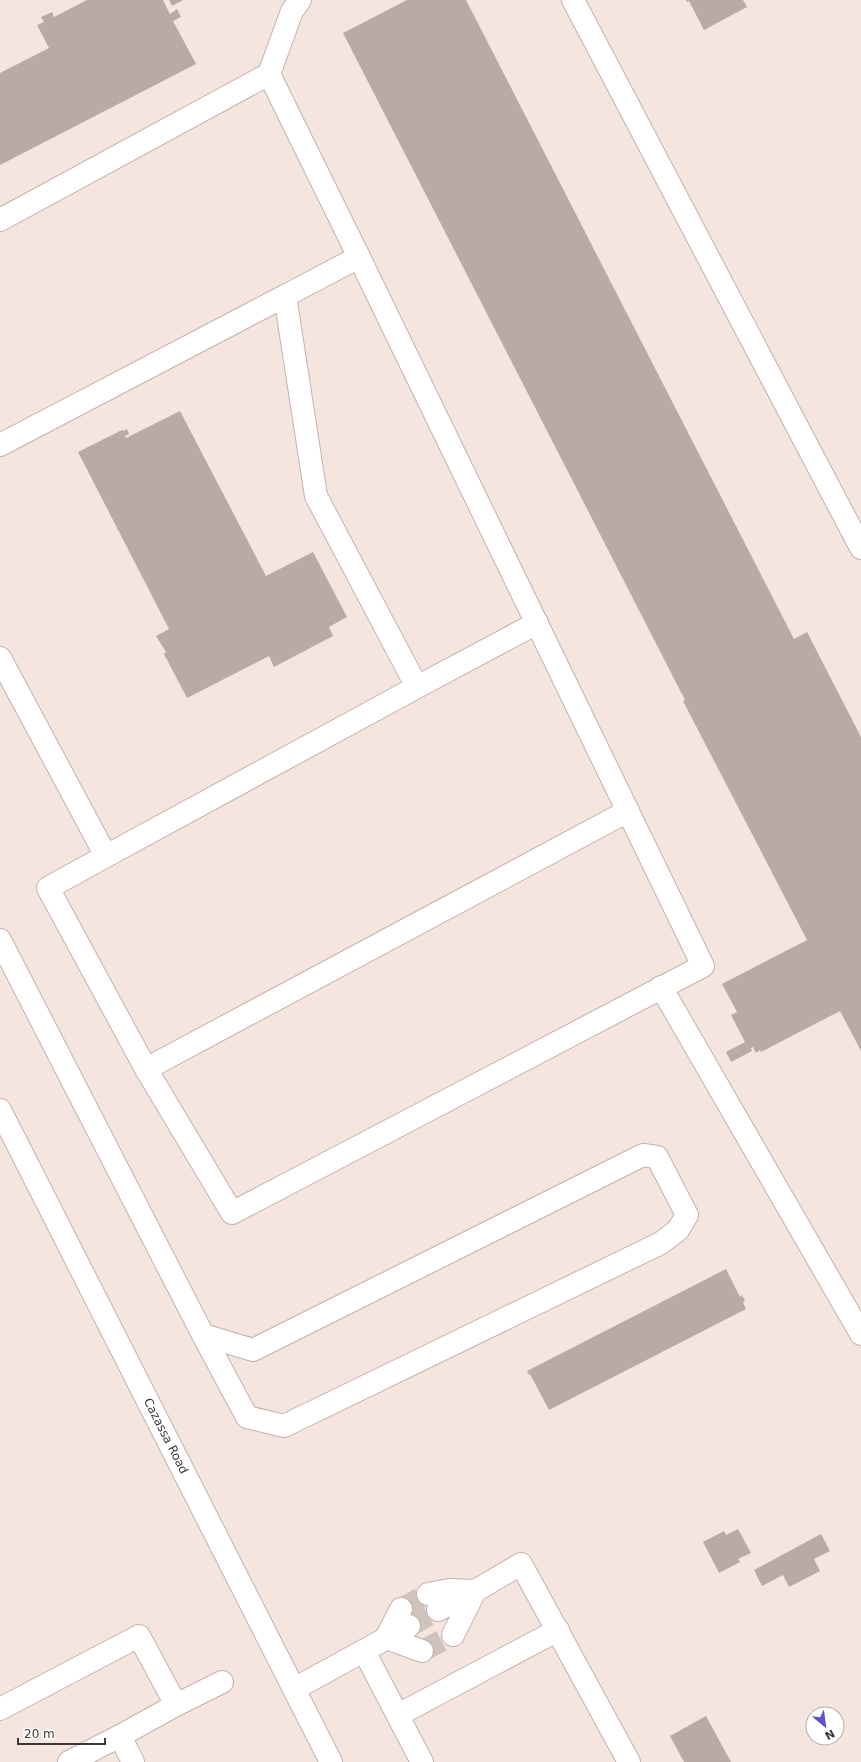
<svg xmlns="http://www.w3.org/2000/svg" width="861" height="1762" viewBox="0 0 861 1762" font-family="'DejaVu Sans',sans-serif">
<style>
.building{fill:#baaaa4}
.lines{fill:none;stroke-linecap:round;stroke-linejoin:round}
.minor-tunnel{stroke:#d0c2bc;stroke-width:22;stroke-dasharray:22 11;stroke-linecap:butt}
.minor-casing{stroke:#c2b2ac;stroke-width:24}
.minor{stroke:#fff;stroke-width:22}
.labels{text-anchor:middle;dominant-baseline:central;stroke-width:4;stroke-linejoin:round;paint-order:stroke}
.street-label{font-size:12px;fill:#3d3734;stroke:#fff}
</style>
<rect width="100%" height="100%" fill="#f5e5de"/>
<g class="building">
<path d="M87 0H163L170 14 177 9 181 17 173 21 196 64 0 165V73L49 48 37 25 44 22 41 17 52 12 54 17Z"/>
<path d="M169 0H183L172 6Z"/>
<path d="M407 0H466L794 639 807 632 861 737V1051L840 1011 761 1052 760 1050 756 1053 753 1047 751 1048 752 1051 731 1062 726 1052 745 1042 731 1015 737 1012 722 984 807 940 683 701 685 700 343 33Z"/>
<path d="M686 0H743L747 7 704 30 689 1 687 2Z"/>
<path d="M180 411 266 576 313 552 347 617 329 627 333 636 274 667 269 656 187 698 164 654 166 652 156 636 169 629 78 452 122 430 123 431 127 429 129 434 125 436 126 438Z"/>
<path d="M726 1269 740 1297 742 1295 745 1301 743 1302 746 1309 549 1410 530 1374 529 1375 527 1371Z"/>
<path d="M738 1529 751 1553 738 1559 740 1562 719 1573 703 1542 724 1531 726 1535Z"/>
<path d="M821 1534 830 1551 814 1559 820 1571 789 1587 783 1575 762 1586 754 1570Z"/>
<path d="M706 1716 731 1762H684L670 1736Z"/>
</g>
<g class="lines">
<g class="minor-tunnel">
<path d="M401 1609 428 1594"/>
<path d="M409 1626 438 1610"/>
<path d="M422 1651 453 1635"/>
</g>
<g class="minor-casing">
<g id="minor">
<path d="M573 0 861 548"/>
<path d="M269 74 292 11 300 0"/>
<path d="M0 220 269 74 359 257"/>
<path d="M0 445 285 296 316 496 417 687 106 856 0 658"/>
<path d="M417 687 537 623"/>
<path d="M106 856 48 888 146 1069 232 1213 703 966 359 257 285 296"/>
<path d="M0 940 203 1335 247 1417 284 1426 661 1243 678 1230 687 1215 657 1157 643 1155 253 1350 203 1335"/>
<path d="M661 987 861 1334"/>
<path d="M146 1069 628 811"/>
<path d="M0 1110 331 1762"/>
<path d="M428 1594 449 1590 475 1591 453 1635"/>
<path d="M401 1609 386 1638 422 1651"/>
<path d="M438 1610 475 1591 521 1564 629 1762"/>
<path d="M364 1651 422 1762"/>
<path d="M294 1689 409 1626"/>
<path d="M176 1705 222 1682"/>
<path d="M0 1709 139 1636 176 1705 120 1736"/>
<path d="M398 1715 558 1630"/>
<path d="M69 1762 120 1736 133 1762"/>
</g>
</g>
<use href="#minor" class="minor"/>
</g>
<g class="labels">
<g class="street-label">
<text transform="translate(166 1436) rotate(63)">Cazassa Road</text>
</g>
</g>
<g transform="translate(825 1726) rotate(151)"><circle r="19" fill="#ffffff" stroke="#b1afae"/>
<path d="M0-3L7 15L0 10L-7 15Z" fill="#5d51c9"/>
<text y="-6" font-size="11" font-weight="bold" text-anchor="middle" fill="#3d3734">N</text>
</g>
<path d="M18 1738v6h87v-6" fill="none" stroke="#3d3734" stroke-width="2"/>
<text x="24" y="1738" font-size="12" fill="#3d3734" stroke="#ffffff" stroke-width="3" paint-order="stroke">20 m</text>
</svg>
